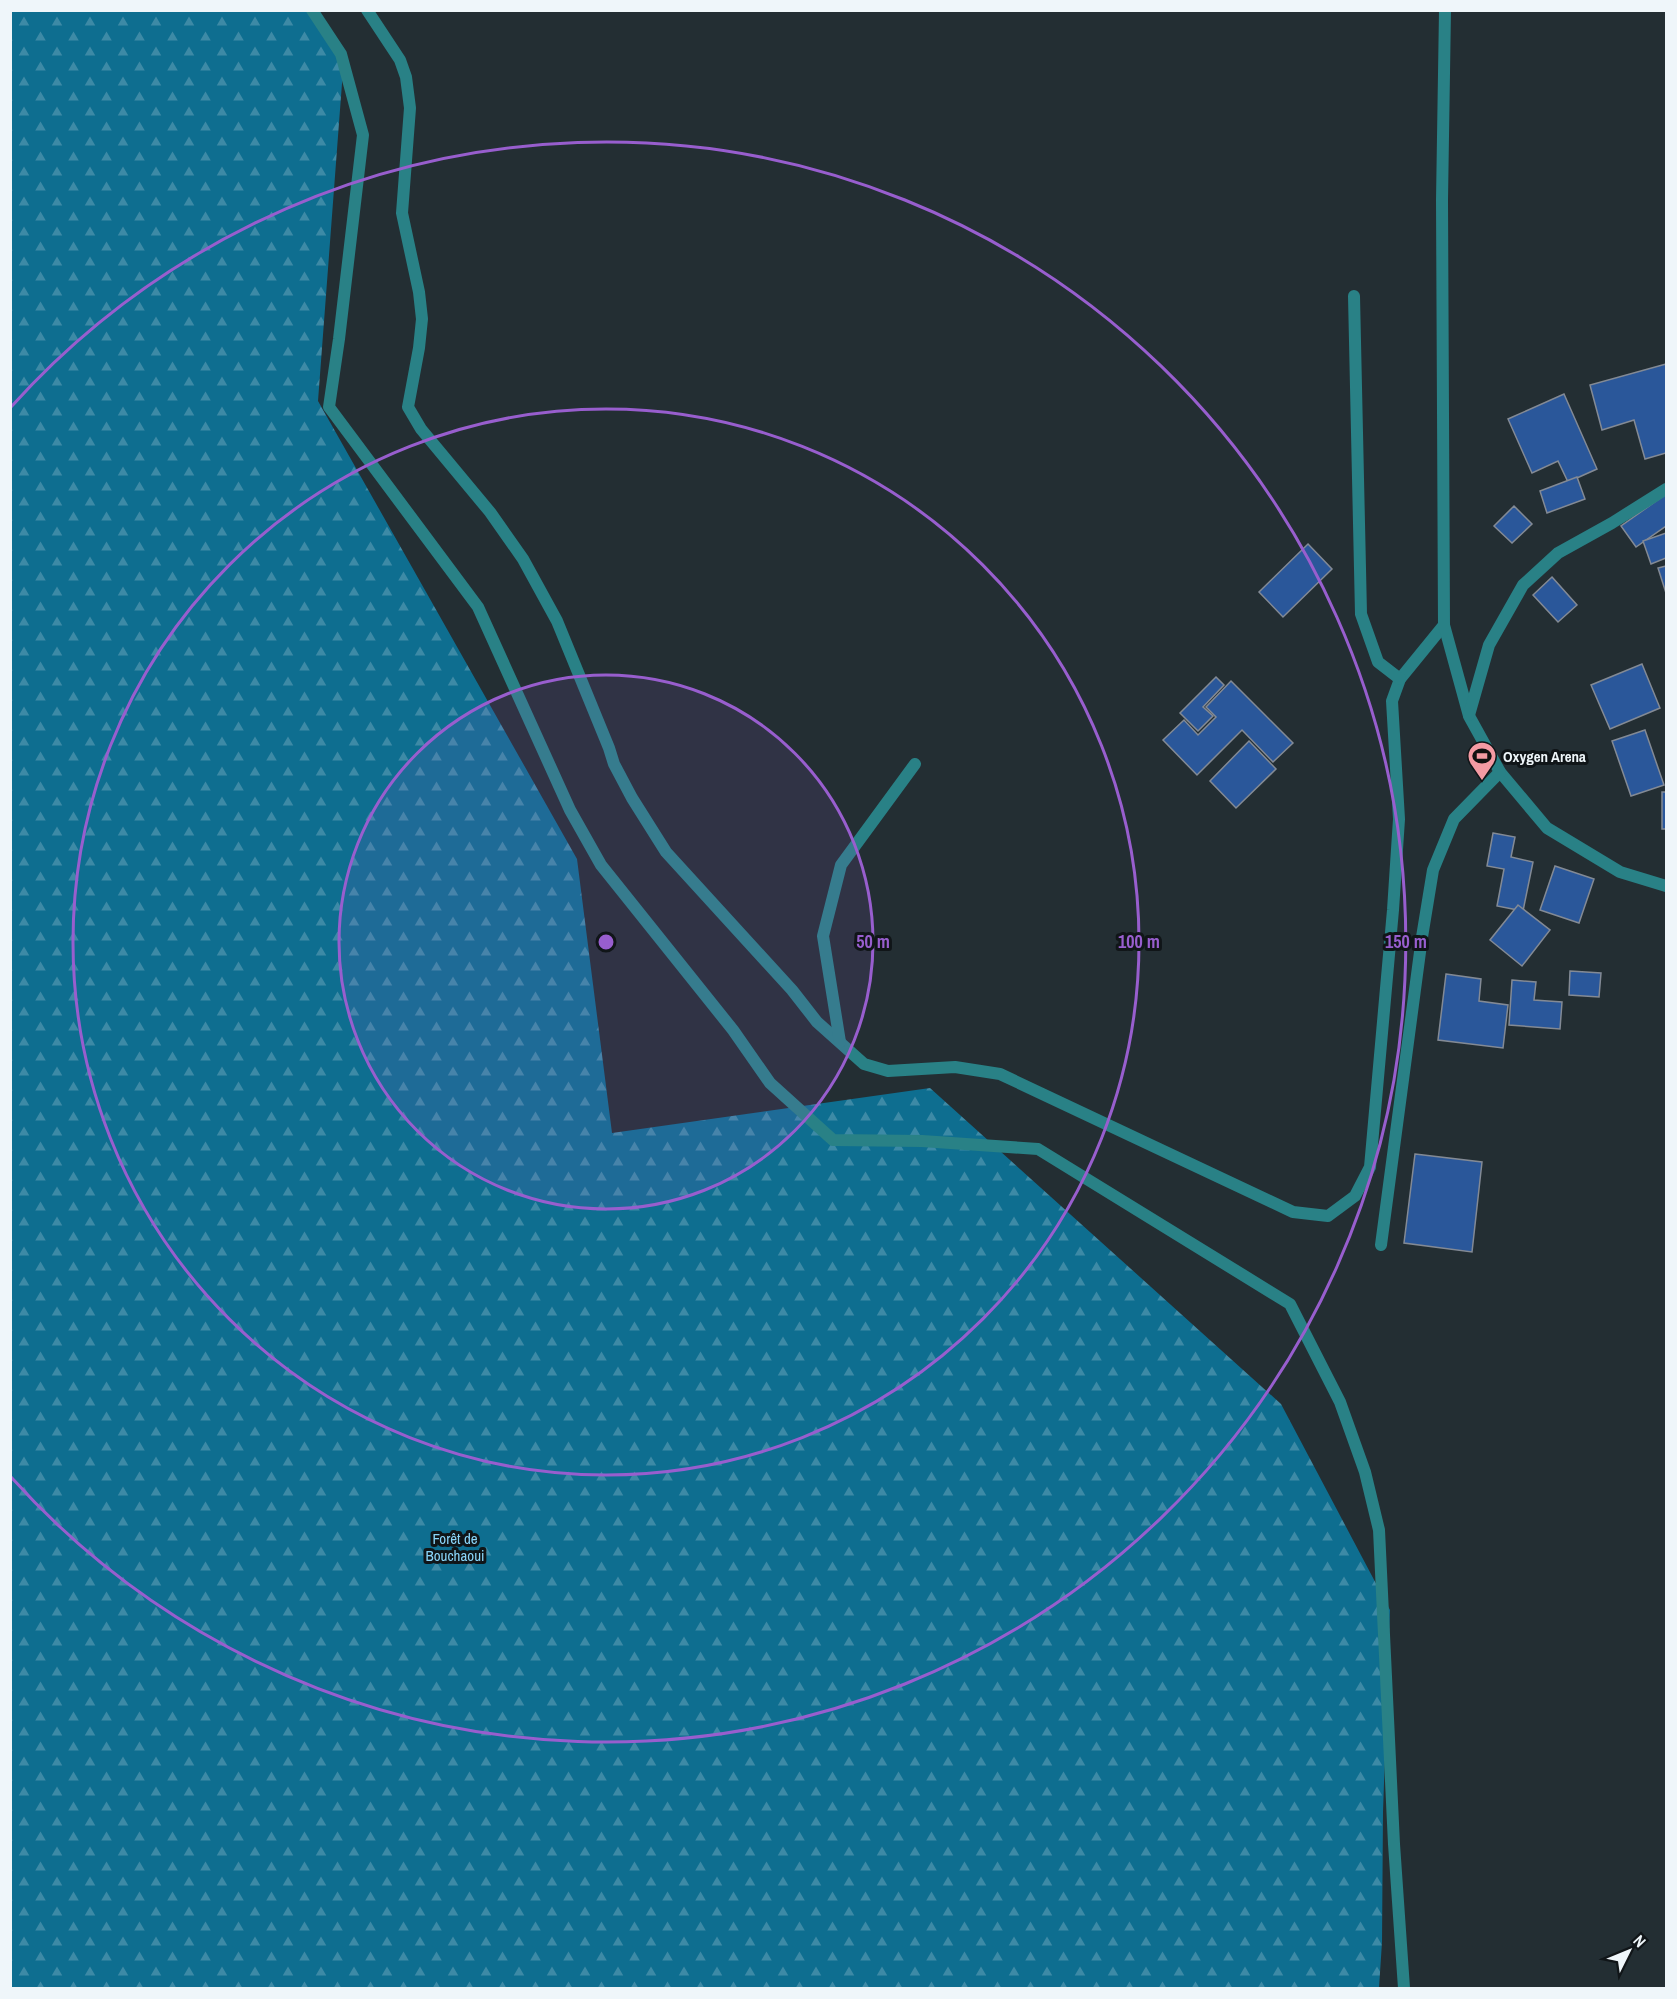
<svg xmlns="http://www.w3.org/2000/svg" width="1677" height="1999" viewBox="0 0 1677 1999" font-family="'Archivo Narrow',sans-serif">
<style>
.forest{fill:url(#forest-firs)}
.building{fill:#2a579a;stroke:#838a95;stroke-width:1.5}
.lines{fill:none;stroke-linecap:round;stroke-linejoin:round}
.lane{stroke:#298186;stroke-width:12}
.street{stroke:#298186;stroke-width:12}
.ring{fill:none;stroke:#985ece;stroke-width:3}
.labels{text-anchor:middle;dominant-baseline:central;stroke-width:6;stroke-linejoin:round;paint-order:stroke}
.poi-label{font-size:15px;font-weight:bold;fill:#eff6fa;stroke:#101518;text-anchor:start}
.park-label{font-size:15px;fill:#8ad6fa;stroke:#101518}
.centre{fill:#985ece;stroke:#101518;stroke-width:3}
.ring-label{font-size:18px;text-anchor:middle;font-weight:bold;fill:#985ece;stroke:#101518;stroke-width:6;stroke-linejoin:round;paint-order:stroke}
</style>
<defs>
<pattern id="forest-firs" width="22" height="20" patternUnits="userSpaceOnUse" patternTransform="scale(1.5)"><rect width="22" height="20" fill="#0e6e90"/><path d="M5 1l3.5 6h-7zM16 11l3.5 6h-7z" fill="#3d8aa6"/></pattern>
</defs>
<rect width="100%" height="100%" fill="#232e33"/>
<path class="forest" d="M11 11H316L343 70 318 401 577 859 612 1133 930 1088 1281 1404 1390 1610 1383 1812 1382 1942 1379 1988H11Z"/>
<g class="building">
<path d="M1666 364V453L1645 459 1634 420 1602 430 1590 385Z"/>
<path d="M1564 394 1597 469 1568 482 1558 461 1532 473 1508 419Z"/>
<path d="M1577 477 1585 499 1547 513 1540 491Z"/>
<path d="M1666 494V526L1636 547 1621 526Z"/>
<path d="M1514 506 1532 524 1512 543 1494 526Z"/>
<path d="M1666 533V558L1651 564 1643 541Z"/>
<path d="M1308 544 1332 569 1283 617 1259 592Z"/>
<path d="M1666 566V593L1658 568Z"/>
<path d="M1552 577 1577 605 1558 622 1533 595Z"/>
<path d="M1642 664 1660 708 1610 729 1591 685Z"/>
<path d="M1216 677 1224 685 1203 707 1213 716 1198 731 1180 713Z"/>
<path d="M1231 681 1293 743 1273 762 1242 730 1197 775 1163 740 1184 720 1198 735 1216 717 1206 707Z"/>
<path d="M1645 730 1664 785 1631 796 1612 741Z"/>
<path d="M1249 741 1276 769 1236 808 1210 781Z"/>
<rect x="1662" y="792" width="4" height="37"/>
<path d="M1493 833 1515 837 1511 857 1533 862 1523 911 1497 906 1504 869 1487 866Z"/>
<path d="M1555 866 1594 879 1579 923 1540 910Z"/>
<path d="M1518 905 1550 930 1522 966 1490 940Z"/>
<path d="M1570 971 1601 973 1599 997 1569 995Z"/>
<path d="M1446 974 1481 979 1479 1001 1508 1005 1503 1048 1438 1040Z"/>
<path d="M1512 980 1536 982 1534 1000 1562 1002 1560 1029 1509 1025Z"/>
<path d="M1415 1154 1482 1162 1472 1252 1404 1243Z"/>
</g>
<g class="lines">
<g class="lane">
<path d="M312 10 341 54 363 135 339 339 329 407 478 607 570 810 601 865 733 1030 770 1083 833 1140 922 1141 1038 1149 1290 1304 1340 1402 1365 1472 1379 1530 1394 1844 1404 1988"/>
<path d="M367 10 400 60 406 77 410 108 402 213 419 292 422 319 419 348 408 407 421 429 490 512 523 559 557 621 609 748 614 764 632 798 666 852 792 990 817 1022 864 1064 888 1071 955 1067 1000 1074 1293 1212 1328 1216 1355 1196 1370 1167 1393 910 1399 819 1392 701 1400 679 1444 625"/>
<path d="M1354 296 1361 614 1378 662 1400 679"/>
<path d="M840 1042 823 936 841 865 915 764"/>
</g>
<g class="street">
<path d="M1445 10 1442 200 1444 625 1469 716 1500 772 1547 828 1620 872 1666 886"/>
<path d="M1469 715 1489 645 1523 585 1558 553 1612 523 1666 489"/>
<path d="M1381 1245 1422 937 1433 870 1454 819 1500 772"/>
</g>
</g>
<circle cx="606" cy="942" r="267" fill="#985ece" fill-opacity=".12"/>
<g class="ring">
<circle cx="606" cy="942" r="267"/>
<circle cx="606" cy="942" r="533"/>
<path d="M11 407A800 800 0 1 1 11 1477"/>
</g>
<defs>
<g id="stadium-pin" transform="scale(1.5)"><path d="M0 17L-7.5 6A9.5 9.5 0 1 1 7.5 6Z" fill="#f49aa3" stroke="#101518"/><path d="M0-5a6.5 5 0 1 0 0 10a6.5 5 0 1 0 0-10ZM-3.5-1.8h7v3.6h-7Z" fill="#111"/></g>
</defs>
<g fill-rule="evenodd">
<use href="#stadium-pin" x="1482" y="756"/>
</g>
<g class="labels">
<g class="poi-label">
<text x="1503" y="756">Oxygen Arena</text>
</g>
<g class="park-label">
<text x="455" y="1538">Forêt de<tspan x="455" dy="17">Bouchaoui</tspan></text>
</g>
</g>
<circle cx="606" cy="942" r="9" class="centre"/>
<g class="ring-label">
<text x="873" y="948">50 m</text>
<text x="1139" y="948">100 m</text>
<text x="1406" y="948">150 m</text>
</g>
<rect width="1677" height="1999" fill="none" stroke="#eff6fa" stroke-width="24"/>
<g transform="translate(1629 1951) rotate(47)" stroke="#101518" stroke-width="4.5" paint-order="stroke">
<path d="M0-4.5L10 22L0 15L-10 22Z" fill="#eff6fa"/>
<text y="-9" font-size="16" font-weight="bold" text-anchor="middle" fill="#eff6fa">N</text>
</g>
</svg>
